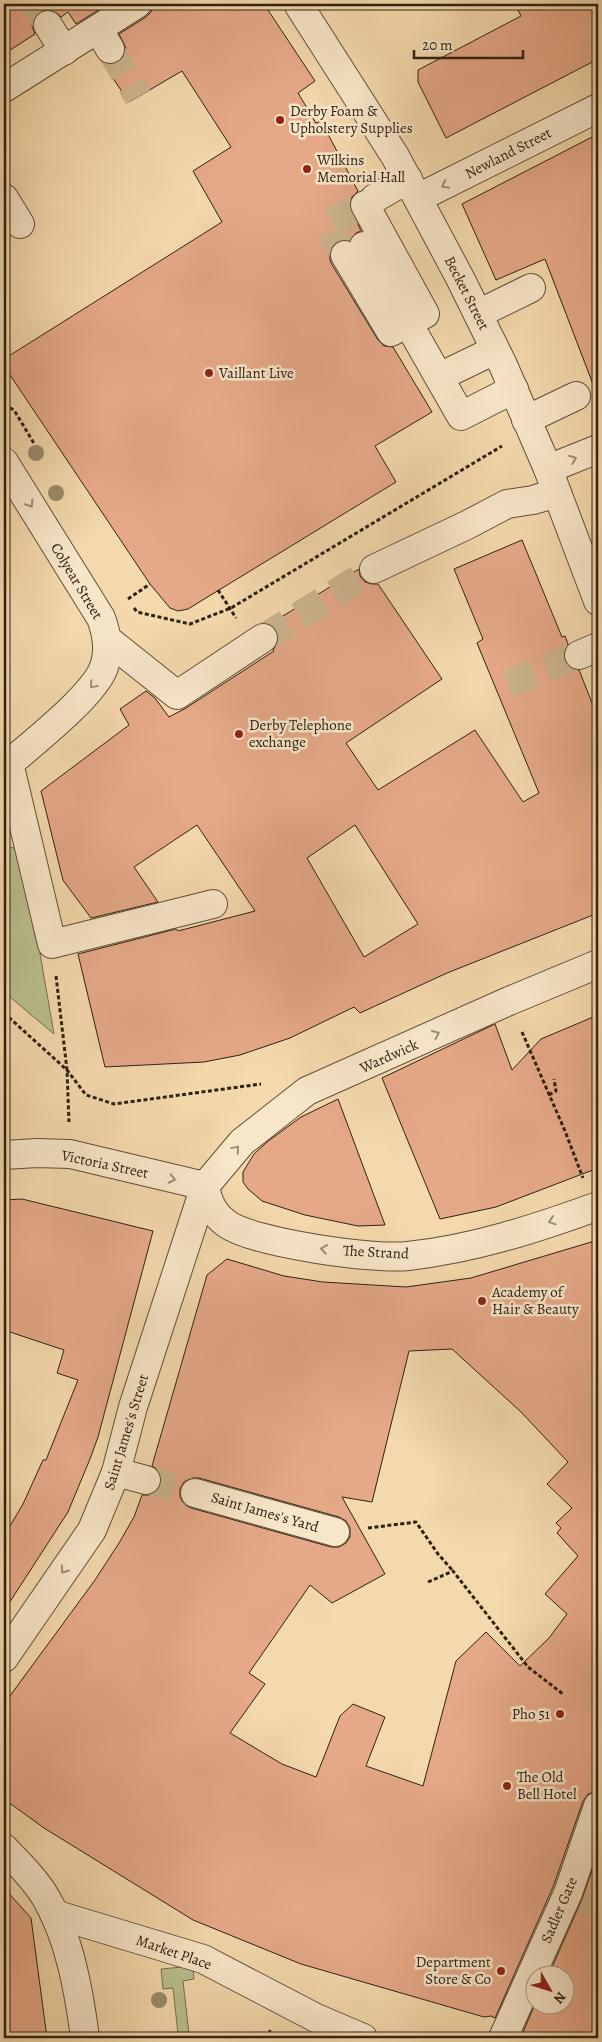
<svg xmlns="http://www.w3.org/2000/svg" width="602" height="2042" viewBox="0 0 602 2042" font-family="Alegreya,serif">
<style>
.green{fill:#b9c08c;stroke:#747050}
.building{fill:#e6a988;stroke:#2e2114;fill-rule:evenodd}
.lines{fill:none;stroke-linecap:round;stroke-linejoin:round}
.minor-tunnel{stroke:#ccb48e;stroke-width:28;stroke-dasharray:28 14;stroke-linecap:butt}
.minor-casing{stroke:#604f3a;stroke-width:30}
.path{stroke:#2e2114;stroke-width:3;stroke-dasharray:4 2.5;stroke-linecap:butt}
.minor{stroke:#f8e6c9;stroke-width:28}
.tree{fill:#9a8a69}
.oneway{stroke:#9d8d78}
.poi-dot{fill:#8f2418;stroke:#f8e6c9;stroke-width:2}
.labels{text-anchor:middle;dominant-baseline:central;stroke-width:5;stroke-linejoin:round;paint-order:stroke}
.poi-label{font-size:15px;fill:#2e2114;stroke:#f8e6c9;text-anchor:start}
.street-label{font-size:15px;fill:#2e2114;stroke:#f8e6c9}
</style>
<rect width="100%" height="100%" fill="#f4d9ac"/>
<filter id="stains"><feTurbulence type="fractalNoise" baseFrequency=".004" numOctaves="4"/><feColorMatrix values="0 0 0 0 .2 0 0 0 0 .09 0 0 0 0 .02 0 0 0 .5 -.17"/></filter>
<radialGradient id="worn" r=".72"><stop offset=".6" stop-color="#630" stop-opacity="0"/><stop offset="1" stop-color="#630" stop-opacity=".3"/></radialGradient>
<g class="green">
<path d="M6 846 22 850 54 1034 4 992V862Z"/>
<path d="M193 1966 194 1979 183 1981 189 2034H195L196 2038H169V2036L178 2034 173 1988 163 1989 161 1969Z"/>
</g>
<g class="building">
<path d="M4 4H108L76 24 68 12 61 17 55 11 47 9 40 11 34 18 32 26 35 34 4 54Z"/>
<path d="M153 4H264L315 81 298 93 316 123 321 121 358 191 352 197 349 205 361 231 356 233 350 241 344 239 337 241 332 247 329 255 331 263 378 340 384 346 393 347 432 412 375 446 396 482 201 601 188 609 178 611 170 608 150 584 4 366V359L222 222 193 171 231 147 182 71 129 102 102 62 111 65 118 62 123 57 126 48 119 34 146 17 151 12Z"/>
<path d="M515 4H598V59L446 138 418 82V70L521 16Z"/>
<path d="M598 134V392H596L545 259 496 280 462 204Z"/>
<path d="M522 540 562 637 565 636 568 644 564 653 565 661 570 668 579 670 598 718V913L447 973 360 1013 354 1007 290 1038 240 1055 204 1062 105 1067 78 954 176 929 178 931 255 911 197 825 134 867 158 902 91 918 63 880 41 791 129 725 120 709 146 691 155 698 169 717 186 708 274 651 273 650 277 644 278 637 276 629 270 624 359 569 360 576 365 582 372 584H378L442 679 346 743 378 790 475 730 523 802 539 793 477 643 483 639 454 569ZM355 825 418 924 364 957 307 858Z"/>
<path d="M598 1015V1168L496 1207 440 1219 382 1078 495 1024 512 1070 541 1039Z"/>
<path d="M338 1099 385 1225 358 1226 305 1215 262 1201 248 1189 243 1182V1172L254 1154 267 1142 301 1117Z"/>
<path d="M22 1199 153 1231 98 1437 90 1459 68 1512 4 1611V1536L23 1504 43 1460H46L78 1380 57 1373 64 1350 4 1330V1200Z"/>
<path d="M598 1240V1791L588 1794 583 1801 553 1887 495 2018 491 2016 484 2017 301 1964 193 1920 44 1828 4 1799V1704L95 1580 119 1543 134 1517 142 1495H151L157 1491 161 1484V1475L157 1469 152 1466 207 1275 227 1259 284 1276 323 1282 406 1287 471 1278ZM452 1349 521 1412 568 1462 547 1484 572 1508 556 1523 561 1528 557 1533 578 1556 545 1594 567 1614 549 1638 520 1666 486 1632 456 1661 423 1786 366 1766 385 1717 353 1704 340 1716 316 1777 282 1764 230 1733 265 1684 249 1673 310 1585 332 1603 385 1574 342 1497 372 1502 409 1351ZM192 1478H199L339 1517 346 1521 350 1528V1537L346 1543 339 1547H331L191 1508 184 1504 180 1497V1489L184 1482Z"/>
<path d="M598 1853V2038H535L523 2032 535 2004H564V1974H549L582 1899Z"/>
<path d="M4 1888 31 1918 47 2038H4Z"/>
</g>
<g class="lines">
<g class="minor-tunnel">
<path d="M35 4 48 25"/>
<path d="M110 49 138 97"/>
<path d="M345 255 326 225 375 198"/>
<path d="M263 638 374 569"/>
<path d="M508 684 579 655"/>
<path d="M146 1480 195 1493"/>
<path d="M584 1899 598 1906"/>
</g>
<g class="minor-casing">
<g id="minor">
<path d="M298 4 395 156 461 280 503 365 548 469 598 601"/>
<path d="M48 25 64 51"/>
<path d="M98 29 110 49"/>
<path d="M4 88 137 4"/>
<path d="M4 198 20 224"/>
<path d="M375 198 408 179"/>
<path d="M418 198 598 108"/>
<path d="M364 246 461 416 514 389"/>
<path d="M345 255 391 332 425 314 365 205"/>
<path d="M478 314 531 288"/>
<path d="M439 377 495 350"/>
<path d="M526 420 576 396"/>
<path d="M4 462 101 618C107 634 110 650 104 667 94 696 29 746 4 768"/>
<path d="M548 469 598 449"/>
<path d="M374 569 467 525 507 504 533 500 557 493"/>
<path d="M108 640 177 695 263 638"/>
<path d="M579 655 598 647"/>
<path d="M9 763 52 944 213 904"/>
<path d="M4 1155 37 1153 70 1154 205 1186"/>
<path d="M205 1186C208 1202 213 1214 227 1224 254 1243 374 1260 408 1256 473 1249 538 1228 598 1206"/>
<path d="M116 1472 146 1480"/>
<path d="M195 1493 335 1532"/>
<path d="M4 1658 92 1530 116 1472 133 1407 205 1186 242 1142 307 1091 509 1001 598 964"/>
<path d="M4 1848C19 1864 35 1879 46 1898 70 1939 79 1992 85 2038"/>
<path d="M54 1914 203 1959 316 2018 363 2038"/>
<path d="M503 2038 568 1893 598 1806"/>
</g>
</g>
<g class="path">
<path d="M4 405 14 410 35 445"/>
<path d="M218 590 236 618"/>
<path d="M128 599 150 584"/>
<path d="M134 608 137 612 190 624 231 608 502 446"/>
<path d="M56 976 67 1070 69 1122"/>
<path d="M4 1013 67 1070 86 1095 114 1104 261 1084"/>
<path d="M522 1032 565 1131 583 1178"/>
<path d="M549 1095 556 1091 554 1079"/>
<path d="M368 1528 416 1522 438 1554 453 1571"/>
<path d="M428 1582 453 1571 528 1667 563 1694"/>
<path d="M268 2038 270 2030"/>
</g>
<use href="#minor" class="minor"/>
</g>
<g class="tree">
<circle cx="36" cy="453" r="8"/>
<circle cx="56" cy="493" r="8"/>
<circle cx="159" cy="2000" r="8"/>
</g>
<defs><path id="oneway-chevron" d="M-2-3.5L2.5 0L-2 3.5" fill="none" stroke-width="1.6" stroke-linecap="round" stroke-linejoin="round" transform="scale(1.25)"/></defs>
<g class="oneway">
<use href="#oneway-chevron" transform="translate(445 185) rotate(153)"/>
<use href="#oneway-chevron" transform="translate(573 459) rotate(-21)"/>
<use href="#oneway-chevron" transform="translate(30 504) rotate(58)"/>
<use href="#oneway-chevron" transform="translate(93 685) rotate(130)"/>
<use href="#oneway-chevron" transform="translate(436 1034) rotate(-25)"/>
<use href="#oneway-chevron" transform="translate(236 1149) rotate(-50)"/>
<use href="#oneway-chevron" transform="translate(172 1179) rotate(12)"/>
<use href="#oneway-chevron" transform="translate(552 1221) rotate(162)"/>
<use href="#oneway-chevron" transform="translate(324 1249) rotate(-172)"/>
<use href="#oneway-chevron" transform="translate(64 1570) rotate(125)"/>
</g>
<g class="poi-dot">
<circle cx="280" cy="120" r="5"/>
<circle cx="307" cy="169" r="5"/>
<circle cx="209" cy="373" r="5"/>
<circle cx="239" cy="734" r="5"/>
<circle cx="482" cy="1301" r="5"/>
<circle cx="560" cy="1714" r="5"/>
<circle cx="507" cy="1786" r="5"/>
<circle cx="501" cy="1971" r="5"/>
</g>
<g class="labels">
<g class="poi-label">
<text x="290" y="111">Derby Foam &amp;<tspan x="290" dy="17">Upholstery Supplies</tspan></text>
<text x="317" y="160">Wilkins<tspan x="317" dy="17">Memorial Hall</tspan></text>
<text x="219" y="373">Vaillant Live</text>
<text x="249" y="725">Derby Telephone<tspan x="249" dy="17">exchange</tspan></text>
<text x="492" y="1292">Academy of<tspan x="492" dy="17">Hair &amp; Beauty</tspan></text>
<text x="550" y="1714" text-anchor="end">Pho 51</text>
<text x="517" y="1777">The Old<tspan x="517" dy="17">Bell Hotel</tspan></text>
<text x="491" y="1962" text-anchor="end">Department<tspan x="491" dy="17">Store &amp; Co</tspan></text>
</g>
<g class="street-label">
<text transform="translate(508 153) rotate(-27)">Newland Street</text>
<text transform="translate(467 293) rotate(63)">Becket Street</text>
<text transform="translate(77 581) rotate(59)">Colyear Street</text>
<text transform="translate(389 1056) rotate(-24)">Wardwick</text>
<text transform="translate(105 1164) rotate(12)">Victoria Street</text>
<text transform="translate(376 1252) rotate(3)">The Strand</text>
<text transform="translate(126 1432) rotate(-73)">Saint James's Street</text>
<text transform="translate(265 1512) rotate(16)">Saint James's Yard</text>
<text transform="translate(559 1910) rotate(-67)">Sadler Gate</text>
<text transform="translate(174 1952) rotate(19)">Market Place</text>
</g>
</g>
<rect width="602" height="2042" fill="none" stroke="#f4d9ac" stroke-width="20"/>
<rect x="5" y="5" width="592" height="2032" fill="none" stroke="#2e2114" stroke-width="2.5"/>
<rect x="10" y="10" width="582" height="2022" fill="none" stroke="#2e2114"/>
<g transform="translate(550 1990) rotate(129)"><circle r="24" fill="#f8e6c9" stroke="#a79781"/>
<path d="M0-4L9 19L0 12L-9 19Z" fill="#8f2418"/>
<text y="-8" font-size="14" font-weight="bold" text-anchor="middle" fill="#2e2114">N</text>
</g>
<path d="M414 50v8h109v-8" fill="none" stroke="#2e2114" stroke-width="2.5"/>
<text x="422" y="50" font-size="15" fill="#2e2114" stroke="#f8e6c9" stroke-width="4" paint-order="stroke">20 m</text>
<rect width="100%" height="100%" filter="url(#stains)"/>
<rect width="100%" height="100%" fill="url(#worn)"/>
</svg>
